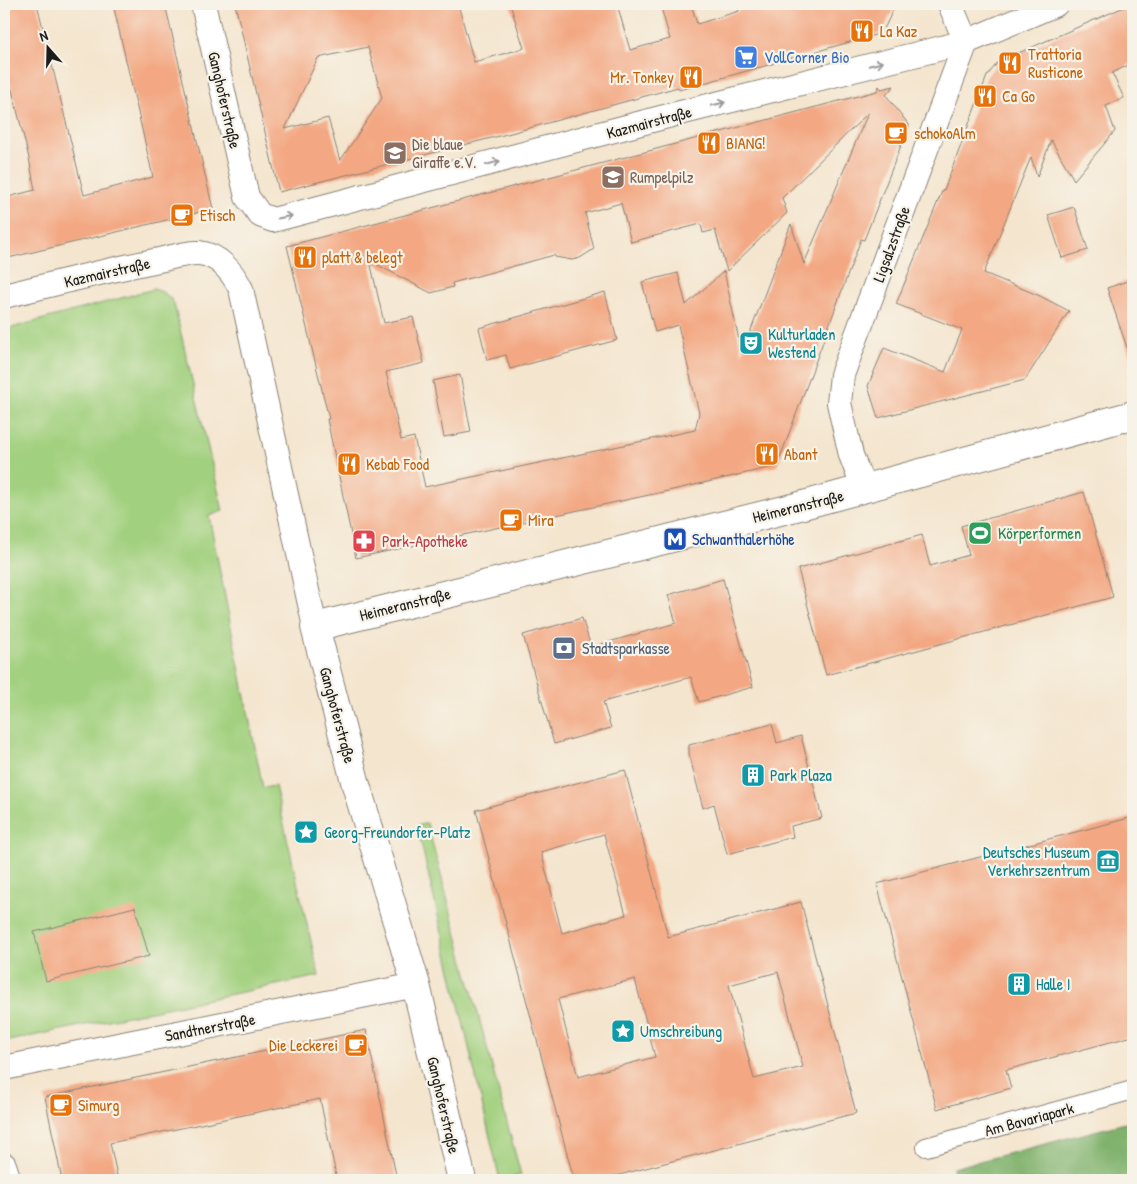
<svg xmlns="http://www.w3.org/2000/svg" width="1137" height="1184" viewBox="0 0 1137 1184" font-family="'Patrick Hand',sans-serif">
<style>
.green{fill:#a1d07e;stroke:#5e764d}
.forest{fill:#80b26d;stroke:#4e6744}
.building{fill:#f3a782;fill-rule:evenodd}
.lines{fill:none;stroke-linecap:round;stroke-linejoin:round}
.pedestrian-casing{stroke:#888075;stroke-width:20}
.minor-casing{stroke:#888075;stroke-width:26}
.tertiary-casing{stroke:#888075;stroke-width:30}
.pedestrian{stroke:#fff;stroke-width:18}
.minor{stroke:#fff;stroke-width:24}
.tertiary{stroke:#fff;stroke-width:28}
.oneway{stroke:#999}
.labels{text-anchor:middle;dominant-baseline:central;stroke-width:4.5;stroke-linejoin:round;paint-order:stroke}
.food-label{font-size:16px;fill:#c56008;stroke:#f7f3e8;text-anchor:start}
.shop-label{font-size:16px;fill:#366cbe;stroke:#f7f3e8;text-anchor:start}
.street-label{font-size:16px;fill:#1c1c1c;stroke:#f7f3e8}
.education-label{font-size:16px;fill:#785e54;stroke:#f7f3e8;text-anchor:start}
.culture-label{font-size:16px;fill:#0d838f;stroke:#f7f3e8;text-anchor:start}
.leisure-label{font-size:16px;fill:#27864d;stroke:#f7f3e8;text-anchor:start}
.transit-label{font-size:16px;fill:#164399;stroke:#f7f3e8;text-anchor:start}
.health-label{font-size:16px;fill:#be3a42;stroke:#f7f3e8;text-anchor:start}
.service-label{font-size:16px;fill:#4e5e75;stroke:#f7f3e8;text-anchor:start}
</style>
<rect width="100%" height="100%" fill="#f7f3e8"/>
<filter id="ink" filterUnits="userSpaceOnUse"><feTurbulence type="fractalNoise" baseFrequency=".02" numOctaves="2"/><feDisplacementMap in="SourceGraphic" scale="10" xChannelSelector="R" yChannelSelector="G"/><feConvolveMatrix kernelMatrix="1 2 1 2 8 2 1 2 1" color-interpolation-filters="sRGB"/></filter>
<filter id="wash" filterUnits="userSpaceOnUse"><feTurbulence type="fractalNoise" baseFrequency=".0096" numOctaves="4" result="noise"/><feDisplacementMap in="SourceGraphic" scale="20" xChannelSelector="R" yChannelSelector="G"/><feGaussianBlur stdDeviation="1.12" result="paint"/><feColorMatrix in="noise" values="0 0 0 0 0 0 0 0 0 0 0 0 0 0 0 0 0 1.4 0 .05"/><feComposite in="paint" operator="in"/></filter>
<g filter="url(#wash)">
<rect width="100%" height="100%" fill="#f4e5ce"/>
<g class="green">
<path d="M154 289C164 292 169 295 174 304L223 511 209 516 263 788 275 786 319 976 4 1042V330Z"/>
<path d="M427 823 521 1175 500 1180 417 826Z"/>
</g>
<path class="forest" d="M1133 1121V1180H956L953 1168Z"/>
<g id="blocks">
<g class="building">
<path d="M4 4H37L84 195 153 177 113 4H165L213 209 4 259V198L35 190 29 158 4 58Z"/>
<path d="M235 4H458L474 62 524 48 510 4H617L630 50 670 39 660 4H691L697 24 739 11 737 4H896L882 33 679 90 678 87 511 133 279 192ZM368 47 382 98 340 161 328 118 285 129 318 58Z"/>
<path d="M1131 4H1133V63L1112 73 1124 98 1106 106 1115 131 1074 180 1051 140 1037 177 1031 157 984 273 1040 296 1069 311 1025 380 878 418 868 386 884 348 945 372 962 330 896 304 943 189 944 190 987 76 998 62Z"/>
<path d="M879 86 881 89 894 86 886 95 909 125 864 240 861 239 777 466 677 489 356 558 327 419H329L287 246 877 91ZM868 113 804 264 791 224 742 354 724 271 686 305 678 273 642 282 655 332 678 325 699 413 695 430 425 487 414 437 401 440 386 372 424 363 413 317 384 323 370 261 431 293 453 287 452 283 554 255 555 257 572 260 580 258 594 249 585 213 621 203 631 242 701 224 703 233 715 230 727 271 787 213 782 198Z"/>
<path d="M1074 207 1088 250 1062 258 1048 215Z"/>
<path d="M1133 279V353L1129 354 1107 288Z"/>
<path d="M605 292 617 340 510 369 506 355 487 360 479 328Z"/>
<path d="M460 375 471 432 444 437 433 381Z"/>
<path d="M1084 492 1113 597 826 675 798 569 922 535 930 566 969 555 961 526Z"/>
<path d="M723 579 753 687 699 702 691 677 603 702 611 728 554 744 523 635 582 618 591 647 676 623 668 595Z"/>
<path d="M772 724 777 743 801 736 822 818 791 826 793 837 727 854 714 804 703 808 689 754V745Z"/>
<path d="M625 770 668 937 801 902 856 1113 600 1180H574L476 810ZM604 834 626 915 562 933 541 852ZM778 972 803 1067 754 1079 729 985ZM635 979 655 1057 578 1077 558 999Z"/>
<path d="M1133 817V1036L1006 1070 1011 1088 937 1109 877 884Z"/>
<path d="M135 907 149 956 46 981 34 932Z"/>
<path d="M366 1030 397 1180H337L320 1099 110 1143 118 1180H62L45 1097Z"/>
</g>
</g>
</g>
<g filter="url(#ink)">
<use href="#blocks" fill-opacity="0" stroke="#888075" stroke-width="1"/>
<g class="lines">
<g class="pedestrian-casing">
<path id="pedestrian" d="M926 1147 1133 1090"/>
</g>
<g class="minor-casing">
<g id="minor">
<path d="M203 4 247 197 260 215 273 220 664 117 966 42 1056 4"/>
<path d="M4 296C54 284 103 271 154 261 166 259 187 252 199 253 219 255 233 273 241 289L315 627"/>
<path d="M864 489 851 455 839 403 842 375 966 42 950 4"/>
<path d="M4 1068 416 985"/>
<path d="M4 1165 9 1180"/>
</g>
</g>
<g class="tertiary-casing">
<path id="tertiary" d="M462 1180 416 985 356 785 315 627 796 507 1133 415"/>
</g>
<use href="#pedestrian" class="pedestrian"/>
<use href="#minor" class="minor"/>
<use href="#tertiary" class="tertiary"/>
</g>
<defs><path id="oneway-shaft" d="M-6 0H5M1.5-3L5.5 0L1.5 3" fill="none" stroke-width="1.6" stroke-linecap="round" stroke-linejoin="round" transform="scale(1.25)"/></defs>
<g class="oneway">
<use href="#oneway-shaft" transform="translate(876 64) rotate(-14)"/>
<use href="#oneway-shaft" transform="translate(718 104) rotate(-14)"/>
<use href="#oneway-shaft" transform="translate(493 163) rotate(-15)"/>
<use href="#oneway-shaft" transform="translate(285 217) rotate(-12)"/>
</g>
</g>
<defs>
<g id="restaurant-square" transform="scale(1.25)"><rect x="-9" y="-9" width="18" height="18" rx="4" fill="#e8710a" stroke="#f7f3e8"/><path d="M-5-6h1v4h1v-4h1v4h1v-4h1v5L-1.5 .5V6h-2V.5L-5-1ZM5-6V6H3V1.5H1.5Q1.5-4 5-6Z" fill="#fff"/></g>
<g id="supermarket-square" transform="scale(1.25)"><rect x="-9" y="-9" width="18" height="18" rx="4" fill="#3f7fe0" stroke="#f7f3e8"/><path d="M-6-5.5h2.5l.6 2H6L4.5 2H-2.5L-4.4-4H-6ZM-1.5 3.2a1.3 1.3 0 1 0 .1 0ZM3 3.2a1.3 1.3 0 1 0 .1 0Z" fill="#fff"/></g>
<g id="cafe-square" transform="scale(1.25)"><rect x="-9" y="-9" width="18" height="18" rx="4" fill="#e8710a" stroke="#f7f3e8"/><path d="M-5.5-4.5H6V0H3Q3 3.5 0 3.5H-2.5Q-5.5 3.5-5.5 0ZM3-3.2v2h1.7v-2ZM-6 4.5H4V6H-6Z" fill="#fff"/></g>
<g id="school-square" transform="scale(1.25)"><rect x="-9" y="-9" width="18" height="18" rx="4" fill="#8d6e63" stroke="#f7f3e8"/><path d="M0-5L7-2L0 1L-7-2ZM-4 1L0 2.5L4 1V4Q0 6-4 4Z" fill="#fff"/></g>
<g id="theatre-square" transform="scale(1.25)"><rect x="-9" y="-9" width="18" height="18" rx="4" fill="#0f9aa8" stroke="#f7f3e8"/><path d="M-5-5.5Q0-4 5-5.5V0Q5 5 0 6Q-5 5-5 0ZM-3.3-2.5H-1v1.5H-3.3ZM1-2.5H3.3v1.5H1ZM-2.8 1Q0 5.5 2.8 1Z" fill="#fff"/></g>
<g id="stadium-square" transform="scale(1.25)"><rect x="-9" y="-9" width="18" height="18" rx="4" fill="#2e9e5b" stroke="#f7f3e8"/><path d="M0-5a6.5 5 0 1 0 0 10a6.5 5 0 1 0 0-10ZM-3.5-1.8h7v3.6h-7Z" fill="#fff"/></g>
<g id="metro-square" transform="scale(1.25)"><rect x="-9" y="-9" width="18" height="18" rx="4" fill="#1a4fb4" stroke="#f7f3e8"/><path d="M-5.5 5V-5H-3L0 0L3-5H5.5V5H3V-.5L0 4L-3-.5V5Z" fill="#fff"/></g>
<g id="pharmacy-square" transform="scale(1.25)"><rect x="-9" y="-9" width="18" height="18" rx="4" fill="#e0444e" stroke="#f7f3e8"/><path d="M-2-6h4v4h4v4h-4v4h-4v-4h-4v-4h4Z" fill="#fff"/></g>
<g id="bank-square" transform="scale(1.25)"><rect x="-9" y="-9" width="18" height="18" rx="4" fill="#5c6f8a" stroke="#f7f3e8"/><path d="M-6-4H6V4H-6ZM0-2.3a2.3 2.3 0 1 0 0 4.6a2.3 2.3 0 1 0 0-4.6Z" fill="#fff"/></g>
<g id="building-square" transform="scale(1.25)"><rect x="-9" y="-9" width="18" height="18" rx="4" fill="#0f9aa8" stroke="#f7f3e8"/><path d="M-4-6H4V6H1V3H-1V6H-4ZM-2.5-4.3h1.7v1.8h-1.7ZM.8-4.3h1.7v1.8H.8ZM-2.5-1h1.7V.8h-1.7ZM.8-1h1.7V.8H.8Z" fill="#fff"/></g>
<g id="sight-square" transform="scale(1.25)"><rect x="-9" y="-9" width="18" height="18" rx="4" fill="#0f9aa8" stroke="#f7f3e8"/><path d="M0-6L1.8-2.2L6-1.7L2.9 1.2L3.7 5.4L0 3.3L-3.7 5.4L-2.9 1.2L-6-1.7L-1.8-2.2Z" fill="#fff"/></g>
<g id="museum-square" transform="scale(1.25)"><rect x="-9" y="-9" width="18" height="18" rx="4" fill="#0f9aa8" stroke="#f7f3e8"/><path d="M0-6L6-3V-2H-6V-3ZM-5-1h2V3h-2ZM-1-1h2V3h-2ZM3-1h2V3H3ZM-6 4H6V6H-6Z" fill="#fff"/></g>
</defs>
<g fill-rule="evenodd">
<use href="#restaurant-square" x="862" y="31"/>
<use href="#supermarket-square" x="746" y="57"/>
<use href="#restaurant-square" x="1010" y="63"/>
<use href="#restaurant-square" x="691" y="77"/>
<use href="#restaurant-square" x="985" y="96"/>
<use href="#cafe-square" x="896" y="133"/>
<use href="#restaurant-square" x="709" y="143"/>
<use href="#school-square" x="395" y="153"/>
<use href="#school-square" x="613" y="177"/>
<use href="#cafe-square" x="182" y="215"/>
<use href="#restaurant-square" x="305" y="257"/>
<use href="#theatre-square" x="751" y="343"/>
<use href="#restaurant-square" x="767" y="454"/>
<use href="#restaurant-square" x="349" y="464"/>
<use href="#cafe-square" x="511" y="520"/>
<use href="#stadium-square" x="980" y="533"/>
<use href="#metro-square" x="675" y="539"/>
<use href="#pharmacy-square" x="364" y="541"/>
<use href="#bank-square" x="564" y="648"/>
<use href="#building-square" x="753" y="775"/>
<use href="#sight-square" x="306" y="832"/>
<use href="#museum-square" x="1108" y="861"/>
<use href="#building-square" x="1019" y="984"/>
<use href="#sight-square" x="623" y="1031"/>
<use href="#cafe-square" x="356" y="1045"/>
<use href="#cafe-square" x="61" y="1105"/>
</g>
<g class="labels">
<g class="food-label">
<text x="880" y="31">La Kaz</text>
<text x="1028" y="54">Trattoria<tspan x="1028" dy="18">Rusticone</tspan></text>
<text x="674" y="77" text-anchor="end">Mr. Tonkey</text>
<text x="1002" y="96">Ca Go</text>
<text x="914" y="133">schokoAlm</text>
<text x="726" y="143">BIANG!</text>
<text x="200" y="215">Etisch</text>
<text x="322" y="257">platt &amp; belegt</text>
<text x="784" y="454">Abant</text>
<text x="366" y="464">Kebab Food</text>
<text x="528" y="520">Mira</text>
<text x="338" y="1045" text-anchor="end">Die Leckerei</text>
<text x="78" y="1105">Simurg</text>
</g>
<g class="shop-label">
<text x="764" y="57">VollCorner Bio</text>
</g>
<g class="street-label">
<text transform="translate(225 100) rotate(77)">Ganghoferstraße</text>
<text transform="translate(649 122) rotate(-15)">Kazmairstraße</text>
<text transform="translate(891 244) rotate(-70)">Ligsalzstraße</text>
<text transform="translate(107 272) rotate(-13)">Kazmairstraße</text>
<text transform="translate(798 506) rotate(-14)">Heimeranstraße</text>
<text transform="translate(405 604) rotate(-14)">Heimeranstraße</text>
<text transform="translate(338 715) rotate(75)">Ganghoferstraße</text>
<text transform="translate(210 1027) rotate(-11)">Sandtnerstraße</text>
<text transform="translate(444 1105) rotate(77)">Ganghoferstraße</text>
<text transform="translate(1029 1119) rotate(-15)">Am Bavariapark</text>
</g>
<g class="education-label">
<text x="412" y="144">Die blaue<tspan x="412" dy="18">Giraffe e.V.</tspan></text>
<text x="630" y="177">Rumpelpilz</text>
</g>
<g class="culture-label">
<text x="768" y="334">Kulturladen<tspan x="768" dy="18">Westend</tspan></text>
<text x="770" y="775">Park Plaza</text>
<text x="324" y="832">Georg-Freundorfer-Platz</text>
<text x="1090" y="852" text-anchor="end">Deutsches Museum<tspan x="1090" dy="18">Verkehrszentrum</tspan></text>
<text x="1036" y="984">Halle I</text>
<text x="640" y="1031">Umschreibung</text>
</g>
<g class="leisure-label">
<text x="998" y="533">Körperformen</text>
</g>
<g class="transit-label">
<text x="692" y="539">Schwanthalerhöhe</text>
</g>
<g class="health-label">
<text x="382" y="541">Park-Apotheke</text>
</g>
<g class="service-label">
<text x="582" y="648">Stadtsparkasse</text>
</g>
</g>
<rect width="1137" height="1184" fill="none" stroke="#f7f3e8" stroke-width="20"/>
<g transform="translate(48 48) rotate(340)" stroke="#f7f3e8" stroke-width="4" paint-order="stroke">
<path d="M0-4L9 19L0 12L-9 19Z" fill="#1c1c1c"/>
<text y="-8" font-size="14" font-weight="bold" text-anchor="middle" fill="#1c1c1c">N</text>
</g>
</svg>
